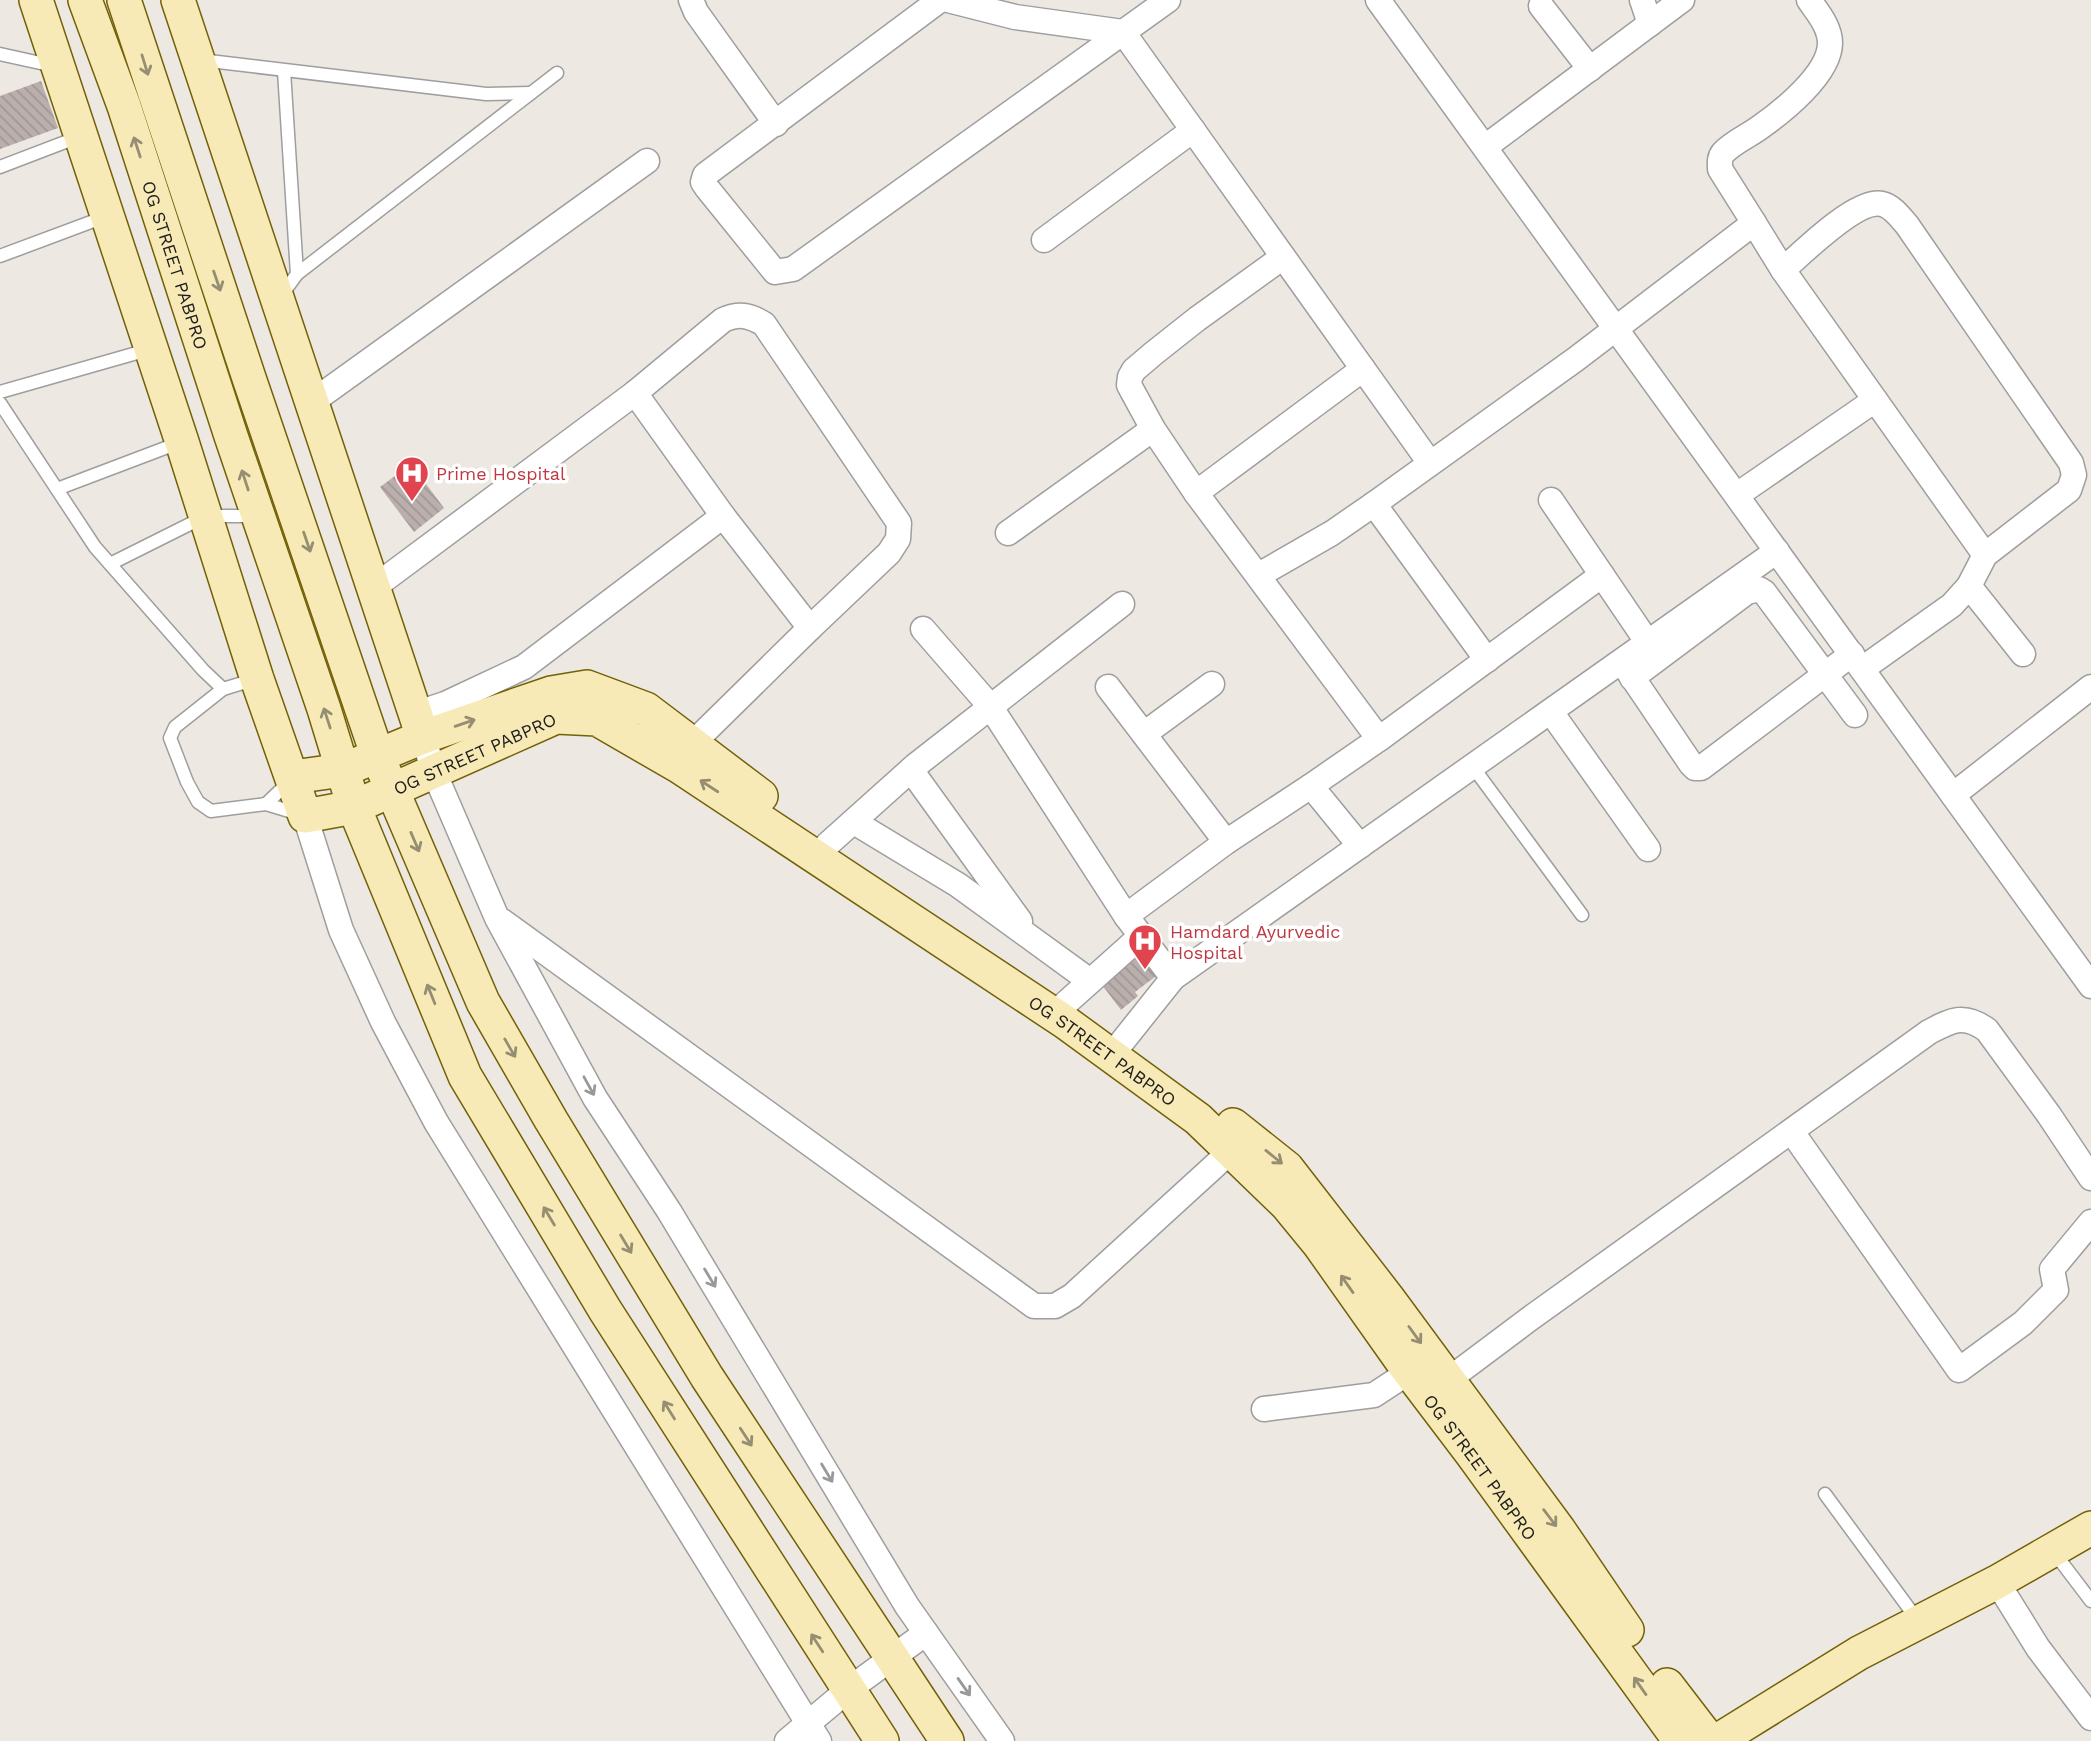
<svg xmlns="http://www.w3.org/2000/svg" width="2091" height="1741" viewBox="0 0 2091 1741" font-family="'Work Sans',sans-serif">
<style>
.building{fill:url(#building-back-hatch)}
.lines{fill:none;stroke-linecap:round;stroke-linejoin:round}
.lane-casing{stroke:#9e9e9e;stroke-width:15}
.street-casing{stroke:#9e9e9e;stroke-width:27}
.secondary-casing{stroke:#726106;stroke-width:36}
.lane{stroke:#fff;stroke-width:12}
.street{stroke:#fff;stroke-width:24}
.secondary{stroke:#f8eab7;stroke-width:33}
.oneway{stroke:#958e72}
.oneway2{stroke:#999}
.labels{text-anchor:middle;dominant-baseline:central;stroke-width:7;stroke-linejoin:round;paint-order:stroke}
.street-label{font-size:18px;fill:#1d1d1d;stroke:#fff}
.health-label{font-size:18px;fill:#be3a42;stroke:#fff;text-anchor:start}
</style>
<defs>
<pattern id="building-back-hatch" width="6" height="6" patternUnits="userSpaceOnUse" patternTransform="scale(1.75)"><rect width="6" height="6" fill="#bbafad"/><path d="M-1 5l2 2M0 0l6 6M5-1l2 2" fill="none" stroke="#a09694"/></pattern>
</defs>
<rect width="100%" height="100%" fill="#eee8e3"/>
<g class="building">
<path d="M41 81 58 128 0 149V96Z"/>
<path d="M411 464 444 508 414 532 380 487Z"/>
<path d="M1141 949 1160 973 1135 992 1138 996 1121 1010 1099 981Z"/>
</g>
<g class="lines">
<g class="lane-casing">
<g id="lane">
<path d="M0 54 54 66"/>
<path d="M201 60 486 94 531 93"/>
<path d="M0 167 81 136"/>
<path d="M0 256 107 216"/>
<path d="M297 274 557 73"/>
<path d="M281 296 297 274 284 71"/>
<path d="M0 392 151 349"/>
<path d="M0 403 95 547 203 670 223 689 256 679"/>
<path d="M57 489 181 442"/>
<path d="M110 564 206 516H256"/>
<path d="M223 689 175 727 170 738 187 782 198 802 211 811 266 804 299 814"/>
<path d="M1473 767 1582 915"/>
<path d="M266 804 291 780"/>
<path d="M1825 1494 1919 1622"/>
<path d="M2053 1551 2091 1601"/>
</g>
</g>
<g class="street-casing">
<g id="street">
<path d="M691 0 696 12 776 124"/>
<path d="M940 0 705 175 703 182 707 188 775 272 793 269 1168 0"/>
<path d="M948 0 1015 17 1123 32 1430 463"/>
<path d="M1378 0 2091 986"/>
<path d="M1642 0 1650 24"/>
<path d="M1541 6 1590 69"/>
<path d="M1485 147 1682 0"/>
<path d="M1754 223 1720 169C1720 163 1719 158 1723 153 1732 143 1748 136 1759 128 1782 112 1830 74 1830 43 1830 27 1818 13 1809 0"/>
<path d="M1044 240 1193 130"/>
<path d="M1283 257 1197 319 1154 353 1134 370 1130 377 1129 385 1153 429 1196 493 1379 739 1602 575"/>
<path d="M1783 270 1985 555"/>
<path d="M635 393 723 516"/>
<path d="M312 402 647 161"/>
<path d="M1196 493 1363 369"/>
<path d="M1737 495 1875 400"/>
<path d="M1551 500 1648 643"/>
<path d="M1374 504 1487 660"/>
<path d="M1008 533 1153 429"/>
<path d="M1259 575 1332 533 1374 504 1576 359 1754 223 1783 270C1802 253 1857 198 1882 204 1892 206 1900 217 1907 225L2071 463 2074 475 2069 490 1985 555 1969 586 1952 605 1862 669"/>
<path d="M1969 586 2023 654"/>
<path d="M373 588 635 393 723 320C739 313 749 315 764 324L899 523 898 539 889 553 810 628"/>
<path d="M923 629 990 706 1126 916"/>
<path d="M1622 662 1691 764 1695 768H1701L1852 654"/>
<path d="M1632 678 1747 592 1759 589 1764 592 1855 715"/>
<path d="M1108 687 1226 842"/>
<path d="M1551 712 1648 849"/>
<path d="M415 714 445 704 524 667 723 516 810 628 692 744"/>
<path d="M1144 734 1212 684"/>
<path d="M423 737 434 772 497 918 595 1098 669 1211 907 1606 1002 1741"/>
<path d="M911 770 1020 921"/>
<path d="M1953 795 2091 687"/>
<path d="M305 816 341 930 383 1022 436 1122 819 1741"/>
<path d="M854 822 958 885 1090 981"/>
<path d="M1360 846 1311 786 1379 739"/>
<path d="M817 858 828 844 915 766 1122 604"/>
<path d="M502 921 1034 1306H1055L1072 1296 1232 1150"/>
<path d="M1173 978 1126 916 1226 842 1311 786"/>
<path d="M1066 1003 1141 936"/>
<path d="M1122 1042 1173 978 1777 551"/>
<path d="M1792 1132 1959 1370 2023 1323 2056 1290 2052 1269 2091 1222"/>
<path d="M1436 1389 1528 1320 1929 1032C1952 1020 1964 1013 1987 1030L2049 1115 2091 1178"/>
<path d="M1264 1409 1374 1395 1409 1372"/>
<path d="M1997 1582 2038 1648 2091 1718"/>
<path d="M787 1741 848 1690 926 1633"/>
</g>
</g>
<g class="secondary-casing">
<g id="secondary">
<path id="s1" d="M36 0 182 442 257 679 305 816 354 807 556 717 597 719 680 767 1065 1022 1198 1119 1287 1205 1319 1244 1406 1367 1472 1454 1680 1741"/>
<path id="s2" d="M85 0 124 106 231 436 324 709 354 807 465 1076 605 1310 882 1741"/>
<path d="M124 0 249 378 378 757 483 1002 551 1120 707 1377 947 1741"/>
<path d="M178 0 423 737"/>
<path d="M293 777 343 770 423 737 551 693 587 687 646 709 761 796"/>
<path d="M1233 1125 1287 1168 1387 1297 1559 1530 1627 1630"/>
<path d="M1667 1685 1710 1741"/>
<path d="M1717 1741 1859 1653 1997 1582 2091 1528"/>
</g>
</g>
<use href="#lane" class="lane"/>
<use href="#street" class="street"/>
<use href="#secondary" class="secondary"/>
</g>
<defs><path id="oneway-shaft" d="M-6 0H5M1.5-3L5.5 0L1.5 3" fill="none" stroke-width="1.6" stroke-linecap="round" stroke-linejoin="round" transform="scale(1.75)"/></defs>
<g class="oneway">
<use href="#oneway-shaft" transform="translate(145 65) rotate(73)"/>
<use href="#oneway-shaft" transform="translate(137 147) rotate(-108)"/>
<use href="#oneway-shaft" transform="translate(217 281) rotate(71)"/>
<use href="#oneway-shaft" transform="translate(245 480) rotate(-108)"/>
<use href="#oneway-shaft" transform="translate(307 542) rotate(71)"/>
<use href="#oneway-shaft" transform="translate(327 718) rotate(-108)"/>
<use href="#oneway-shaft" transform="translate(465 723) rotate(-19)"/>
<use href="#oneway-shaft" transform="translate(709 786) rotate(-147)"/>
<use href="#oneway-shaft" transform="translate(415 842) rotate(67)"/>
<use href="#oneway-shaft" transform="translate(431 994) rotate(-112)"/>
<use href="#oneway-shaft" transform="translate(510 1048) rotate(60)"/>
<use href="#oneway-shaft" transform="translate(1274 1157) rotate(39)"/>
<use href="#oneway-shaft" transform="translate(549 1216) rotate(-121)"/>
<use href="#oneway-shaft" transform="translate(626 1244) rotate(59)"/>
<use href="#oneway-shaft" transform="translate(1347 1284) rotate(-125)"/>
<use href="#oneway-shaft" transform="translate(1415 1335) rotate(54)"/>
<use href="#oneway-shaft" transform="translate(669 1410) rotate(-122)"/>
<use href="#oneway-shaft" transform="translate(746 1437) rotate(57)"/>
<use href="#oneway-shaft" transform="translate(1550 1518) rotate(53)"/>
<use href="#oneway-shaft" transform="translate(817 1643) rotate(-123)"/>
<use href="#oneway-shaft" transform="translate(1640 1686) rotate(-125)"/>
</g>
<g class="oneway2">
<use href="#oneway-shaft" transform="translate(589 1086) rotate(61)"/>
<use href="#oneway-shaft" transform="translate(710 1278) rotate(59)"/>
<use href="#oneway-shaft" transform="translate(827 1473) rotate(59)"/>
<use href="#oneway-shaft" transform="translate(964 1687) rotate(55)"/>
</g>
<defs>
<g id="hospital-pin" transform="scale(1.75)"><path d="M0 17L-7.5 6A9.5 9.5 0 1 1 7.5 6Z" fill="#e0444e" stroke="#fff"/><path d="M-5-5h3v3.5h4V-5h3V5h-3V1.5h-4V5h-3Z" fill="#fff"/></g>
</defs>
<g fill-rule="evenodd">
<use href="#hospital-pin" x="412" y="473"/>
<use href="#hospital-pin" x="1145" y="941"/>
</g>
<g class="labels">
<g class="street-label">
<text stroke="none"><textPath href="#s2" startOffset="280">OG STREET PABPRO</textPath></text>
<text stroke="none"><textPath href="#s1" startOffset="1041">OG STREET PABPRO</textPath></text>
<text stroke="none"><textPath href="#s1" startOffset="1776">OG STREET PABPRO</textPath></text>
<text stroke="none"><textPath href="#s1" startOffset="2343">OG STREET PABPRO</textPath></text>
</g>
<g class="health-label">
<text x="436" y="473">Prime Hospital</text>
<text x="1170" y="931">Hamdard Ayurvedic<tspan x="1170" dy="21">Hospital</tspan></text>
</g>
</g>
</svg>
